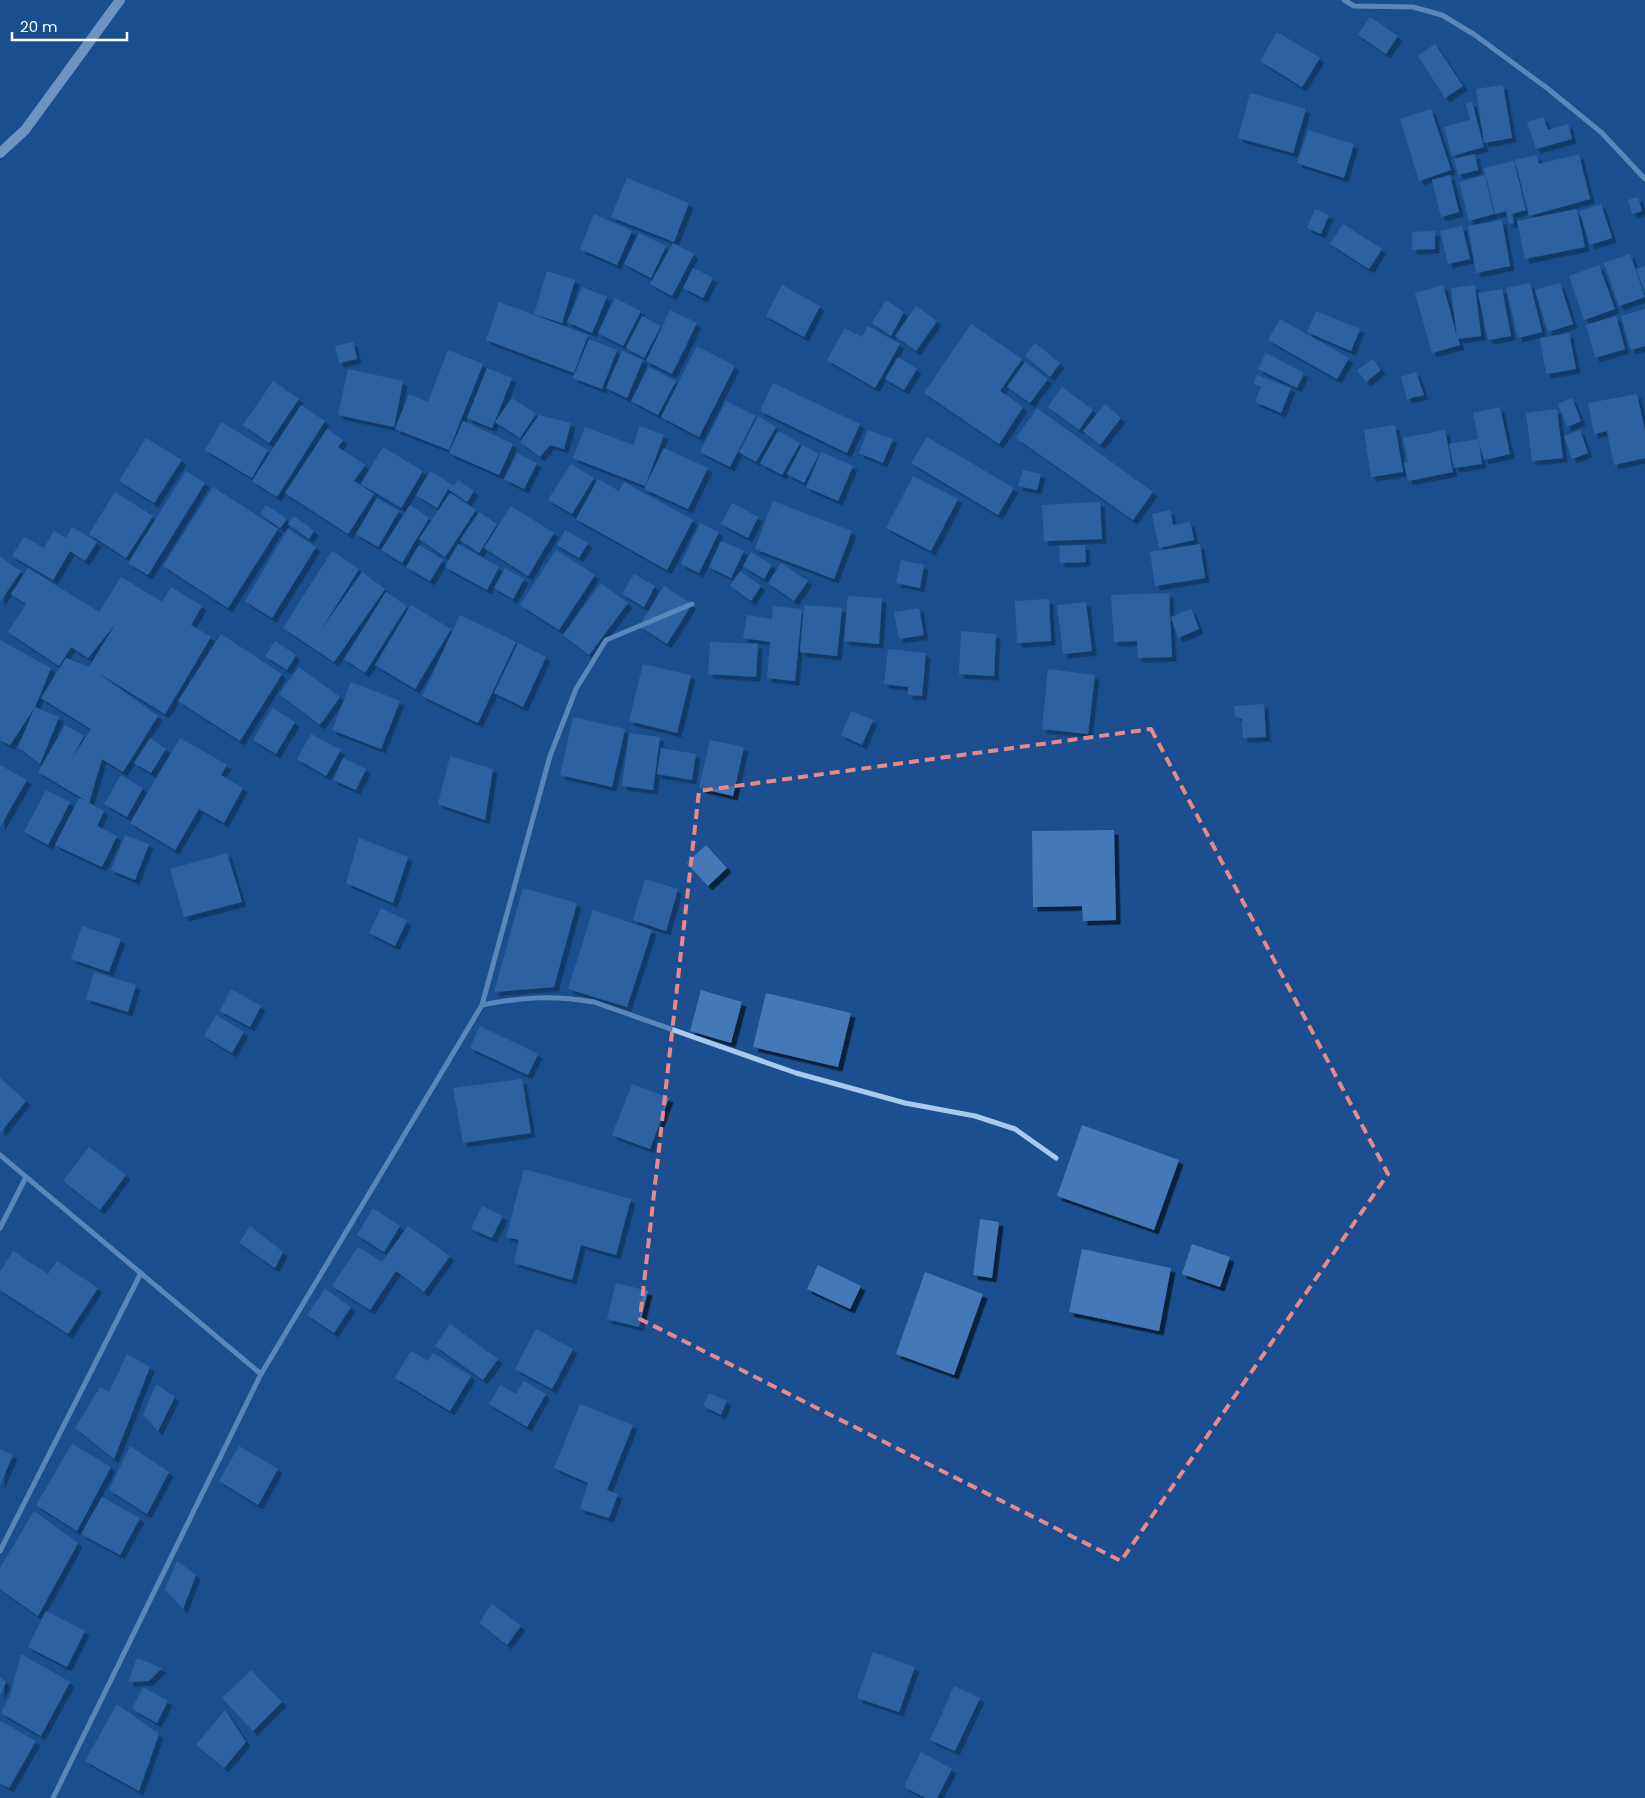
<svg xmlns="http://www.w3.org/2000/svg" width="1645" height="1798" viewBox="0 0 1645 1798" font-family="Poppins,sans-serif">
<style>
.building{fill:#4478b7;filter:url(#shadow)}
.lines{fill:none;stroke-linecap:round;stroke-linejoin:round}
.minor{stroke:#a9c9ee;stroke-width:5}
.secondary{stroke:#d6e6fa;stroke-width:10}
.marked{fill:none;stroke:#e88989;stroke-width:4;stroke-dasharray:10 6;stroke-linejoin:round}
</style>
<defs>
<filter id="shadow"><feDropShadow dx="4.5" dy="4.5" stdDeviation="0" flood-color="#0009"/></filter>
</defs>
<rect width="100%" height="100%" fill="#1b4f8f"/>
<g class="building">
<path d="M1370 17 1398 36 1386 54 1358 35Z"/>
<path d="M1277 32 1320 58 1302 87 1260 61Z"/>
<path d="M1435 44 1463 86 1445 98 1418 56Z"/>
<path d="M1503 85 1512 138 1484 143 1476 89Z"/>
<path d="M1250 93 1306 109 1293 153 1238 138Z"/>
<path d="M1472 102 1484 147 1452 156 1444 127 1470 120 1466 104Z"/>
<path d="M1431 109 1451 170 1419 181 1400 119Z"/>
<path d="M1543 117 1548 130 1568 124 1572 139 1536 149 1527 122Z"/>
<path d="M1308 130 1354 144 1344 178 1297 163Z"/>
<path d="M1475 154 1478 170 1458 175 1454 159Z"/>
<path d="M1579 154 1590 199 1529 216 1515 160 1536 155 1539 164Z"/>
<path d="M1514 161 1526 210 1512 214 1514 223 1509 224 1506 211 1495 214 1484 168Z"/>
<path d="M1450 175 1459 212 1441 217 1432 180Z"/>
<path d="M1485 175 1494 214 1469 221 1459 182Z"/>
<path d="M627 178 689 203 674 242 611 217Z"/>
<path d="M1638 197 1642 211 1632 214 1628 200Z"/>
<path d="M1601 204 1612 238 1590 245 1579 211Z"/>
<path d="M1315 209 1329 215 1321 234 1307 228Z"/>
<path d="M1577 209 1585 247 1525 259 1517 221Z"/>
<path d="M594 214 632 231 617 265 580 249Z"/>
<path d="M1502 220 1510 266 1476 273 1468 226Z"/>
<path d="M1343 224 1382 249 1369 269 1330 244Z"/>
<path d="M1462 226 1470 259 1448 264 1440 231Z"/>
<path d="M1435 231V249L1412 250V232Z"/>
<path d="M639 233 666 246 651 278 624 264Z"/>
<path d="M673 243 694 254 672 296 650 284Z"/>
<path d="M1630 254 1645 297 1619 306 1604 263Z"/>
<path d="M1599 265 1615 309 1584 320 1569 276Z"/>
<path d="M1645 266V293L1636 269Z"/>
<path d="M693 268 713 278 703 298 683 288Z"/>
<path d="M547 271 575 280 562 323 534 314Z"/>
<path d="M1530 283 1542 332 1518 338 1506 288Z"/>
<path d="M1560 283 1573 324 1548 332 1535 290Z"/>
<path d="M782 285 820 306 804 337 766 316Z"/>
<path d="M1443 285 1457 337 1451 288 1475 285 1481 336 1458 339 1460 345 1432 353 1415 293Z"/>
<path d="M582 287 607 297 592 333 567 322Z"/>
<path d="M1502 289 1511 336 1488 340 1478 293Z"/>
<path d="M615 298 641 311 623 346 598 333Z"/>
<path d="M886 300 904 312 891 336 872 323Z"/>
<path d="M499 302 588 335 574 373 486 340Z"/>
<path d="M916 306 937 321 916 351 895 336Z"/>
<path d="M1645 309V346L1631 350 1621 316Z"/>
<path d="M670 310 697 323 672 374 646 361Z"/>
<path d="M1316 311 1360 329 1351 351 1307 332Z"/>
<path d="M642 316 661 326 644 358 626 348Z"/>
<path d="M1616 316 1625 349 1595 358 1586 325Z"/>
<path d="M1280 319 1349 358 1337 379 1268 340Z"/>
<path d="M971 324 1022 359 1000 391 1023 407 999 444 924 393Z"/>
<path d="M868 326 900 344 875 388 827 360 845 328 862 337Z"/>
<path d="M1569 333 1576 369 1546 374 1540 338Z"/>
<path d="M589 339 617 350 602 389 573 378Z"/>
<path d="M353 342 357 359 339 363 335 346Z"/>
<path d="M1035 343 1060 363 1050 377 1025 356Z"/>
<path d="M697 346 735 366 699 437 661 417Z"/>
<path d="M448 350 483 364 449 450 395 429 409 394 428 402Z"/>
<path d="M622 351 643 360 627 398 606 388Z"/>
<path d="M1266 353 1304 373 1297 388 1258 369Z"/>
<path d="M898 357 917 369 904 390 885 379Z"/>
<path d="M1373 359 1381 370 1366 382 1357 370Z"/>
<path d="M1025 362 1048 379 1030 403 1007 387Z"/>
<path d="M649 367 676 381 658 415 631 401Z"/>
<path d="M487 368 512 378 492 428 467 418Z"/>
<path d="M348 369 403 381 394 427 338 415Z"/>
<path d="M1416 372 1424 395 1407 399 1401 377Z"/>
<path d="M1257 375 1291 388 1281 413 1255 402 1261 387 1254 384Z"/>
<path d="M273 381 299 399 269 443 243 425Z"/>
<path d="M773 383 860 424 847 453 760 411Z"/>
<path d="M1062 387 1093 410 1079 430 1048 407Z"/>
<path d="M1637 394 1645 431V458L1614 465 1607 431 1594 434 1588 403Z"/>
<path d="M512 398 536 414 520 438 495 422Z"/>
<path d="M1572 398 1581 421 1567 427 1558 404Z"/>
<path d="M726 401 756 416 730 467 700 452Z"/>
<path d="M1105 404 1121 418 1100 445 1083 431Z"/>
<path d="M301 405 325 421 277 497 252 481Z"/>
<path d="M1500 407 1510 454 1484 460 1479 442 1482 464 1454 468 1449 444 1478 439 1473 413Z"/>
<path d="M1037 408 1153 492 1133 520 1016 438Z"/>
<path d="M1557 409 1563 458 1532 461 1526 413Z"/>
<path d="M539 415 571 423 564 449 550 445 540 457 520 442Z"/>
<path d="M758 416 776 427 756 462 739 452Z"/>
<path d="M463 421 513 444 499 475 449 453Z"/>
<path d="M221 422 268 450 252 478 205 450Z"/>
<path d="M1395 425 1403 472 1371 477 1364 430Z"/>
<path d="M640 426 664 435 645 486 573 458 585 427 633 445Z"/>
<path d="M327 429 343 440 338 447 365 465 354 481 374 494 348 534 285 493Z"/>
<path d="M868 430 893 439 883 463 859 453Z"/>
<path d="M1445 430 1453 472 1408 481 1404 463 1408 462 1403 438Z"/>
<path d="M1580 430 1588 453 1572 459 1564 436Z"/>
<path d="M778 431 800 443 782 475 760 463Z"/>
<path d="M927 437 1014 488 998 515 911 463Z"/>
<path d="M146 438 182 460 154 503 119 481Z"/>
<path d="M802 445 819 454 804 483 787 474Z"/>
<path d="M383 447 423 471 401 508 361 484Z"/>
<path d="M664 448 708 468 688 509 644 489Z"/>
<path d="M821 452 853 466 838 501 806 487Z"/>
<path d="M517 453 537 463 524 489 504 479Z"/>
<path d="M571 464 594 478 572 514 548 500Z"/>
<path d="M1023 470 1041 474 1037 490 1018 486Z"/>
<path d="M186 471 205 483 148 575 128 563Z"/>
<path d="M430 471 454 486 458 480 474 491 467 502 448 489 437 508 416 495Z"/>
<path d="M913 476 958 499 931 551 886 528Z"/>
<path d="M598 479 619 491 624 482 693 520 667 570 576 519Z"/>
<path d="M213 487 278 529 228 608 163 566Z"/>
<path d="M115 492 153 516 126 558 89 534Z"/>
<path d="M450 493 476 510 445 557 419 539Z"/>
<path d="M377 498 399 511 378 547 356 534Z"/>
<path d="M773 501 852 531 834 579 755 549Z"/>
<path d="M1100 502 1102 539 1044 541 1042 505Z"/>
<path d="M732 503 758 517 748 538 721 524Z"/>
<path d="M266 505 287 519 280 528 260 514Z"/>
<path d="M410 505 429 518 402 563 381 550Z"/>
<path d="M511 506 554 533 528 576 484 548Z"/>
<path d="M1170 510 1173 525 1190 522 1194 540 1159 548 1152 514Z"/>
<path d="M479 512 497 524 479 553 460 540Z"/>
<path d="M294 516 314 531 309 539 288 524Z"/>
<path d="M700 523 719 532 699 573 681 564Z"/>
<path d="M72 527 97 542 85 561 70 551 53 580 12 556 24 537 44 548 54 531 66 538Z"/>
<path d="M288 529 316 547 272 618 245 601Z"/>
<path d="M565 530 588 543 579 558 557 545Z"/>
<path d="M721 541 744 551 731 578 709 567Z"/>
<path d="M458 544 499 567 487 590 445 567Z"/>
<path d="M1200 544 1205 578 1155 586 1150 552Z"/>
<path d="M419 545 443 560 430 581 406 567Z"/>
<path d="M1085 545 1086 562 1060 563 1059 546Z"/>
<path d="M556 550 595 575 559 630 520 605Z"/>
<path d="M332 551 359 569 319 633 362 572 385 589 334 662 283 628Z"/>
<path d="M751 552 772 565 764 579 743 566Z"/>
<path d="M0 557 21 571 0 602Z"/>
<path d="M901 560 924 565 920 588 896 583Z"/>
<path d="M781 563 808 581 794 601 768 583Z"/>
<path d="M28 568 99 612 121 577 162 602 171 587 202 606 191 625 211 637 165 714 95 671 158 716 123 772 102 759 89 803 104 811 97 826 117 836 102 867 55 845 79 798 87 801 38 772 65 725 84 736 71 760 91 729 41 698 66 658 89 667 116 623 88 658 71 647 59 666 8 632 26 604 11 594Z"/>
<path d="M505 568 524 579 513 599 494 588Z"/>
<path d="M740 571 761 586 751 601 730 586Z"/>
<path d="M634 574 655 586 644 607 622 594Z"/>
<path d="M601 583 628 603 589 655 563 635Z"/>
<path d="M664 586 692 604 667 644 639 626Z"/>
<path d="M386 592 407 606 365 673 344 659Z"/>
<path d="M1169 593 1172 657 1138 658 1137 641 1114 642 1111 595Z"/>
<path d="M848 596 882 598 879 644 844 641Z"/>
<path d="M1049 599 1051 641 1017 643 1015 601Z"/>
<path d="M1086 602 1092 651 1063 654 1057 605Z"/>
<path d="M411 605 451 629 415 689 375 665Z"/>
<path d="M804 605 842 608 837 656 800 652Z"/>
<path d="M773 606 802 609 795 681 767 678 770 642 743 638 747 615 772 619Z"/>
<path d="M919 608 924 635 899 639 894 612Z"/>
<path d="M1191 609 1199 629 1178 638 1171 617Z"/>
<path d="M460 615 516 642 478 723 422 696Z"/>
<path d="M961 631 996 634 994 676 959 674Z"/>
<path d="M221 634 282 674 240 741 178 701Z"/>
<path d="M0 640 51 668 35 707 59 717 40 764 18 747 35 707 10 745 0 740Z"/>
<path d="M275 641 296 655 287 670 265 656Z"/>
<path d="M710 642 758 644 756 677 708 674Z"/>
<path d="M518 643 546 657 523 707 494 693Z"/>
<path d="M888 649 926 653 922 696 908 695V687L884 684Z"/>
<path d="M643 664 691 675 677 733 629 721Z"/>
<path d="M299 667 340 697 320 725 279 694Z"/>
<path d="M1048 669 1095 675 1088 734 1042 729Z"/>
<path d="M351 682 400 701 381 749 332 730Z"/>
<path d="M1264 704 1266 737 1243 738 1242 719 1235 716 1234 706Z"/>
<path d="M272 708 295 722 276 754 253 740Z"/>
<path d="M851 711 873 720 862 745 841 735Z"/>
<path d="M573 717 625 729 612 787 560 775Z"/>
<path d="M629 733 660 737 653 790 622 786Z"/>
<path d="M311 734 341 750 326 776 297 759Z"/>
<path d="M150 738 166 749 151 773 134 763Z"/>
<path d="M180 738 227 765 221 775 243 788 224 823 199 809 175 850 130 823Z"/>
<path d="M710 740 744 747 733 796 699 788Z"/>
<path d="M661 748 696 754 692 780 657 774Z"/>
<path d="M450 756 493 769 485 820 438 804Z"/>
<path d="M343 758 366 769 356 790 333 780Z"/>
<path d="M0 765 27 780 0 827Z"/>
<path d="M121 775 143 788 127 817 104 804Z"/>
<path d="M46 790 70 802 48 845 24 832Z"/>
<path d="M1114 830 1116 920 1083 921 1082 906 1033 907 1032 831Z"/>
<path d="M125 835 149 844 135 880 111 870Z"/>
<path d="M359 838 408 857 393 903 346 883Z"/>
<path d="M706 845 727 868 708 886 686 863Z"/>
<path d="M227 853 242 902 184 917 170 869Z"/>
<path d="M645 879 678 889 666 931 633 920Z"/>
<path d="M523 888 577 903 554 987 494 992Z"/>
<path d="M381 908 407 921 395 946 369 933Z"/>
<path d="M593 910 652 930 627 1007 568 989Z"/>
<path d="M82 926 121 939 109 972 71 959Z"/>
<path d="M94 972 136 985 128 1012 86 999Z"/>
<path d="M231 989 261 1006 250 1027 220 1011Z"/>
<path d="M701 990 742 1002 731 1043 690 1031Z"/>
<path d="M766 993 851 1013 838 1067 753 1047Z"/>
<path d="M216 1015 244 1032 232 1053 204 1036Z"/>
<path d="M480 1026 538 1054 528 1075 470 1048Z"/>
<path d="M0 1078 26 1101 0 1133Z"/>
<path d="M522 1079 531 1133 463 1143 453 1088Z"/>
<path d="M632 1084 669 1098 650 1149 612 1135Z"/>
<path d="M1082 1125 1179 1160 1154 1230 1057 1196Z"/>
<path d="M89 1147 126 1175 100 1210 63 1181Z"/>
<path d="M524 1169 631 1199 616 1255 581 1245 572 1280 514 1263 519 1240 506 1237Z"/>
<path d="M482 1206 503 1216 492 1238 471 1229Z"/>
<path d="M373 1208 400 1226 384 1252 357 1235Z"/>
<path d="M980 1219 999 1222 992 1278 973 1275Z"/>
<path d="M250 1226 283 1252 275 1268 239 1243Z"/>
<path d="M408 1226 450 1256 424 1292 396 1271 370 1310 332 1286 358 1247 382 1262Z"/>
<path d="M1192 1244 1230 1257 1220 1287 1182 1274Z"/>
<path d="M1082 1249 1171 1268 1159 1331 1069 1312Z"/>
<path d="M13 1251 48 1274 57 1261 98 1288 68 1334 0 1290V1272Z"/>
<path d="M818 1265 861 1286 850 1309 807 1289Z"/>
<path d="M925 1272 983 1294 954 1375 896 1354Z"/>
<path d="M616 1283 648 1291 639 1327 607 1319Z"/>
<path d="M325 1289 351 1307 334 1333 307 1315Z"/>
<path d="M450 1324 498 1359 483 1380 435 1346Z"/>
<path d="M536 1329 573 1349 552 1389 515 1369Z"/>
<path d="M411 1351 428 1361 433 1353 471 1376 450 1411 395 1378Z"/>
<path d="M127 1354 150 1367 114 1459 75 1428 100 1387 109 1392Z"/>
<path d="M524 1381 546 1394 527 1427 489 1404 500 1385 516 1394Z"/>
<path d="M156 1384 175 1397 158 1431 143 1415Z"/>
<path d="M709 1393 727 1401 721 1415 703 1406Z"/>
<path d="M580 1404 633 1425 607 1490 618 1494 609 1518 580 1509 588 1483 554 1468Z"/>
<path d="M72 1444 111 1467 77 1531 36 1505Z"/>
<path d="M130 1446 169 1472 147 1514 109 1490Z"/>
<path d="M239 1446 278 1469 258 1505 219 1481Z"/>
<path d="M0 1449 13 1455 0 1485Z"/>
<path d="M102 1497 140 1518 120 1555 81 1534Z"/>
<path d="M34 1511 78 1543 38 1616 0 1589V1568Z"/>
<path d="M177 1561 196 1575 183 1609 165 1589Z"/>
<path d="M492 1604 521 1626 507 1645 479 1623Z"/>
<path d="M46 1611 85 1631 67 1667 28 1647Z"/>
<path d="M873 1652 915 1667 899 1712 857 1698Z"/>
<path d="M21 1654 70 1682 41 1736 1 1713 10 1696Z"/>
<path d="M137 1658 162 1668 149 1681 128 1682Z"/>
<path d="M251 1670 282 1702 253 1731 222 1698Z"/>
<path d="M0 1677 6 1682 0 1696Z"/>
<path d="M954 1686 980 1698 955 1751 930 1740Z"/>
<path d="M143 1687 168 1701 157 1723 132 1709Z"/>
<path d="M117 1704 159 1734 139 1791 85 1761Z"/>
<path d="M225 1710 246 1742 224 1768 196 1745Z"/>
<path d="M0 1721 36 1741 9 1788 0 1783Z"/>
<path d="M921 1752 952 1769 937 1798H926L904 1787Z"/>
</g>
<g class="lines">
<g class="minor">
<path d="M1344 0 1354 6 1413 7 1442 15 1475 35 1547 88 1602 133 1645 179"/>
<path d="M482 1005 550 756 576 689 606 640 692 604"/>
<path d="M0 1155 261 1374 53 1798"/>
<path d="M0 1228 26 1177"/>
<path d="M261 1374 482 1005C523 997 553 995 594 1002L796 1073 905 1103 975 1116 1015 1129 1056 1158"/>
<path d="M0 1551 141 1273"/>
</g>
<path class="secondary" d="M0 153 25 130 120 0"/>
</g>
<path d="M0 0H1645V1798H0ZM1151 729 1388 1174 1121 1561 640 1319 699 791Z" fill="#1b4f8f" fill-opacity=".55" fill-rule="evenodd"/>
<path class="marked" d="M1151 729 1388 1174 1121 1561 640 1319 699 791Z"/>
<path d="M12 32v8h115v-8" fill="none" stroke="#ffffff" stroke-width="2.5"/>
<text x="20" y="32" font-size="15" fill="#ffffff" stroke="#1b4f8f" stroke-width="4" paint-order="stroke">20 m</text>
</svg>
